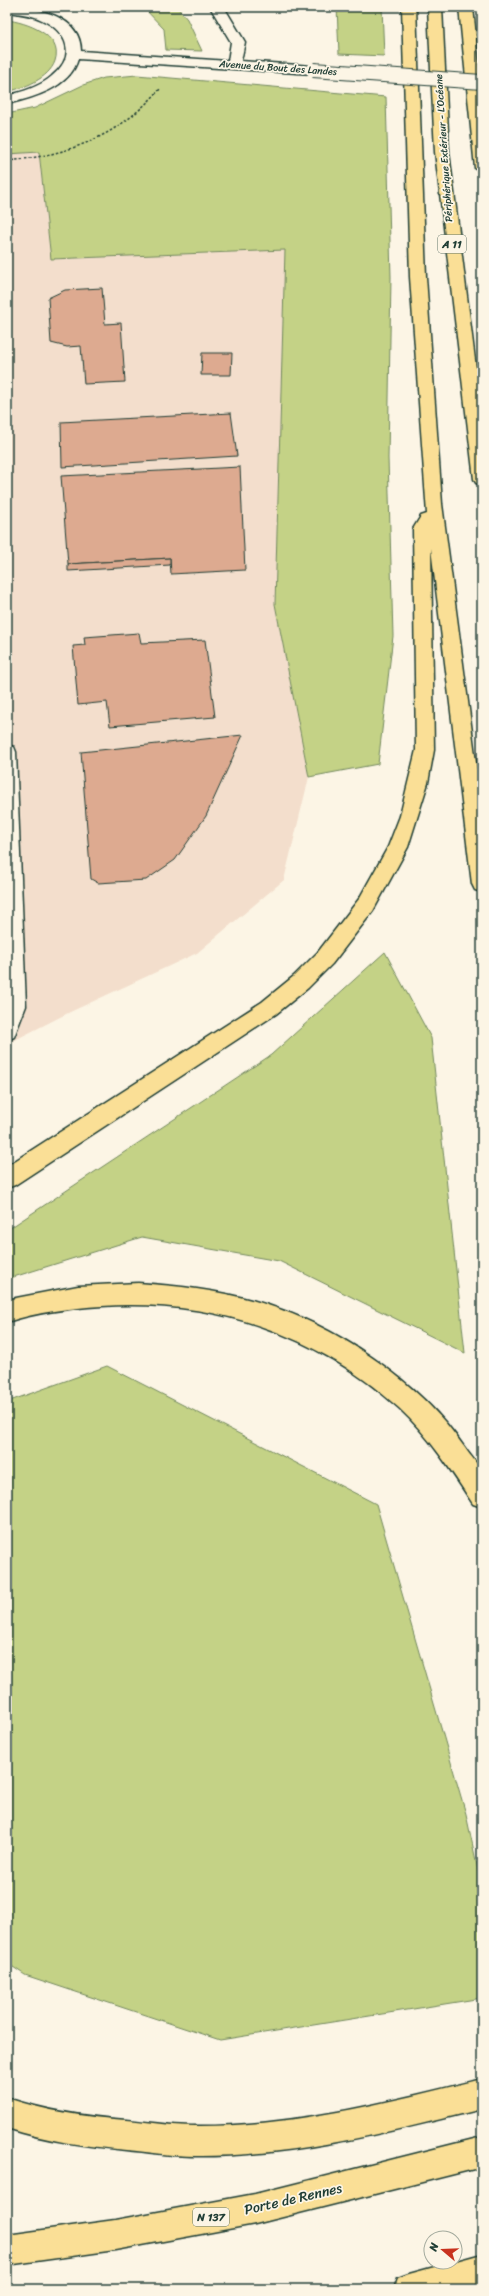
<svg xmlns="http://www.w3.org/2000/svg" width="489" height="2296" viewBox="0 0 489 2296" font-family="Sriracha,sans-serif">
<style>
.built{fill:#f3decc}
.green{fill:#c4d286;stroke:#72885d}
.building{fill:#ddaa90;stroke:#1f3d34}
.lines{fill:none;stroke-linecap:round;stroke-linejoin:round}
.minor-casing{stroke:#1f3d34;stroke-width:3}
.highway-casing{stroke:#1f3d34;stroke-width:3}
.path{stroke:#1f3d34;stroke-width:1.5;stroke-dasharray:2.5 2;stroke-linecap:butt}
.minor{fill:#fcf5e5;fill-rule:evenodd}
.highway{fill:#fadf96;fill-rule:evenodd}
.minor-bridge-casing{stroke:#1f3d34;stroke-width:16;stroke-linecap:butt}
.minor-bridge{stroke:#fcf5e5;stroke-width:14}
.labels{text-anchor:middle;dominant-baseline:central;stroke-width:3.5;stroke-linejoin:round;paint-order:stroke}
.far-street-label{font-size:10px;fill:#1f3d34;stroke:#fcf5e5}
.shield{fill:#fcf5e5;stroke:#617469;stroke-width:1}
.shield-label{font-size:11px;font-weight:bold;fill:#1f3d34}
.near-street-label{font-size:14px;fill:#1f3d34;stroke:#fcf5e5}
</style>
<rect width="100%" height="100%" fill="#fcf5e5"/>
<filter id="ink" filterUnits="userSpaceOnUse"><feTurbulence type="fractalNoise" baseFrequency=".025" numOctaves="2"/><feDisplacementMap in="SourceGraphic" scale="8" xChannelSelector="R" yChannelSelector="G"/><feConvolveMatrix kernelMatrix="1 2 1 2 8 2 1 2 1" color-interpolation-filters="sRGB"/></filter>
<g filter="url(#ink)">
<path class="built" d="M39 152 51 259 285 250 275 604 309 777 284 880 197 953 68 1013 7 1044V154Z"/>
<g class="green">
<path d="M143 7H177L187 19 202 51 166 50 164 29Z"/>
<path d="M337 7H382L384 56 339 54Z"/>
<path d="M7 20C25 22 64 35 55 61 49 79 23 88 7 92Z"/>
<path d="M137 75 386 97 391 277 388 458 393 636 378 764 309 777 275 604 285 250 51 259 39 152 7 154V114L35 108 83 85 104 78Z"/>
<path d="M385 952 431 1038 465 1353 279 1261 142 1237 7 1279V1230L271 1055Z"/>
<path d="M107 1366 376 1504 466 1814 482 1889V1998L220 2040 25 1975 7 1963V1402Z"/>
</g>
<g class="building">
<path d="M102 288 105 324 121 323 125 382 84 384 81 346 67 347 51 343 48 298 65 290Z"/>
<path d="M202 353H232L231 375H201Z"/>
<path d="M231 413 237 456 62 467 61 422Z"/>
<path d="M240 467 245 570 171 574 170 558 68 564 61 476Z"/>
<path d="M170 558V565L68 571V564Z"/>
<path d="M139 633 141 643 205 640 215 717 110 726 107 702 78 705 73 646 85 645 84 637Z"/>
<path d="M243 735 206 816 175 860 146 880 98 883 91 879 81 752Z"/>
</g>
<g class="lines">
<g class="minor-casing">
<g id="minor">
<path d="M7 7C35 7 81 15 81 51L228 61 231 42 210 7H224L245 42 241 61 313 66 320 70 313 74 78 59C70 88 32 98 7 104V96C23 91 40 87 52 76 81 52 63 27 35 17 26 14 16 13 7 12Z"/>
<path d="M7 745 14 747 16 752 26 1006 14 1037 7 1040Z"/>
</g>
</g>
<g class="highway-casing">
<g id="highway">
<path d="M402 7H416L426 277 442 504 482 808V892L475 890 472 884 431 548 434 750 428 783 408 847 373 911 332 964 308 988 276 1014 15 1185 7 1188V1166L262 1002 294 976 318 952 359 899 388 847 400 816 416 750 413 529 421 516 427 514 410 277Z"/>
<path d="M428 7H442L449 152 482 416V485L476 483 474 479 435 152Z"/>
<path d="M459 7H473L482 99V172L475 168Z"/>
<path d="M138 1283C178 1286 216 1290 255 1301 334 1324 419 1380 465 1448 470 1456 480 1465 482 1474 485 1483 482 1497 482 1507L473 1504C451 1470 429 1436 399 1408 316 1333 213 1299 102 1306 70 1308 38 1312 7 1322V1300L16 1298 78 1286Z"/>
<path d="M482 2079V2109C389 2132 292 2157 195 2156 172 2156 149 2152 126 2150 85 2146 46 2141 7 2128V2098C46 2111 85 2117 126 2120 149 2122 172 2126 195 2126 292 2127 389 2102 482 2079Z"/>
<path d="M482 2137V2167L255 2224 115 2250 7 2265V2235L115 2220 255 2194Z"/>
<path d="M482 2254V2284L465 2289H394L398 2278 409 2274Z"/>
</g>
</g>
<path class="path" d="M7 161C69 155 118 137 160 89"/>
<use href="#minor" class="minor"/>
<use href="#highway" class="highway"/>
<g class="minor-bridge-casing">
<path id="minor-bridge" d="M313 70 482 82"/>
</g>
<use href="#minor-bridge" class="minor-bridge"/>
</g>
</g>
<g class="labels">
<g class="far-street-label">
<text transform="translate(278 68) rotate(4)">Avenue du Bout des Landes</text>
<text transform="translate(444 148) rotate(-94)">Périphérique Extérieur - L’Océane</text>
</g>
<g class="shield">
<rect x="438" y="235" width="28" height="18" rx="3"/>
<rect x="193" y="2208" width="36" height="18" rx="3"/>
</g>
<g class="shield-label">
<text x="452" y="244">A 11</text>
<text x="211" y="2217">N 137</text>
</g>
<g class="near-street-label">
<text transform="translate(293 2199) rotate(-13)">Porte de Rennes</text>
</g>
</g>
<rect width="489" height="2296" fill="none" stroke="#fcf5e5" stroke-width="24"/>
<rect x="12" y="12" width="465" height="2272" fill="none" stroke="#1f3d34" stroke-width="1.5" filter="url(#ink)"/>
<g transform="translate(443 2250) rotate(289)"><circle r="19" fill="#fcf5e5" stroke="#a4ab9e"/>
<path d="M0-3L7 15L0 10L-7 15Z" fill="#c8321e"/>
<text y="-6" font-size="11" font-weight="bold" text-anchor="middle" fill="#1f3d34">N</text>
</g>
</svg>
